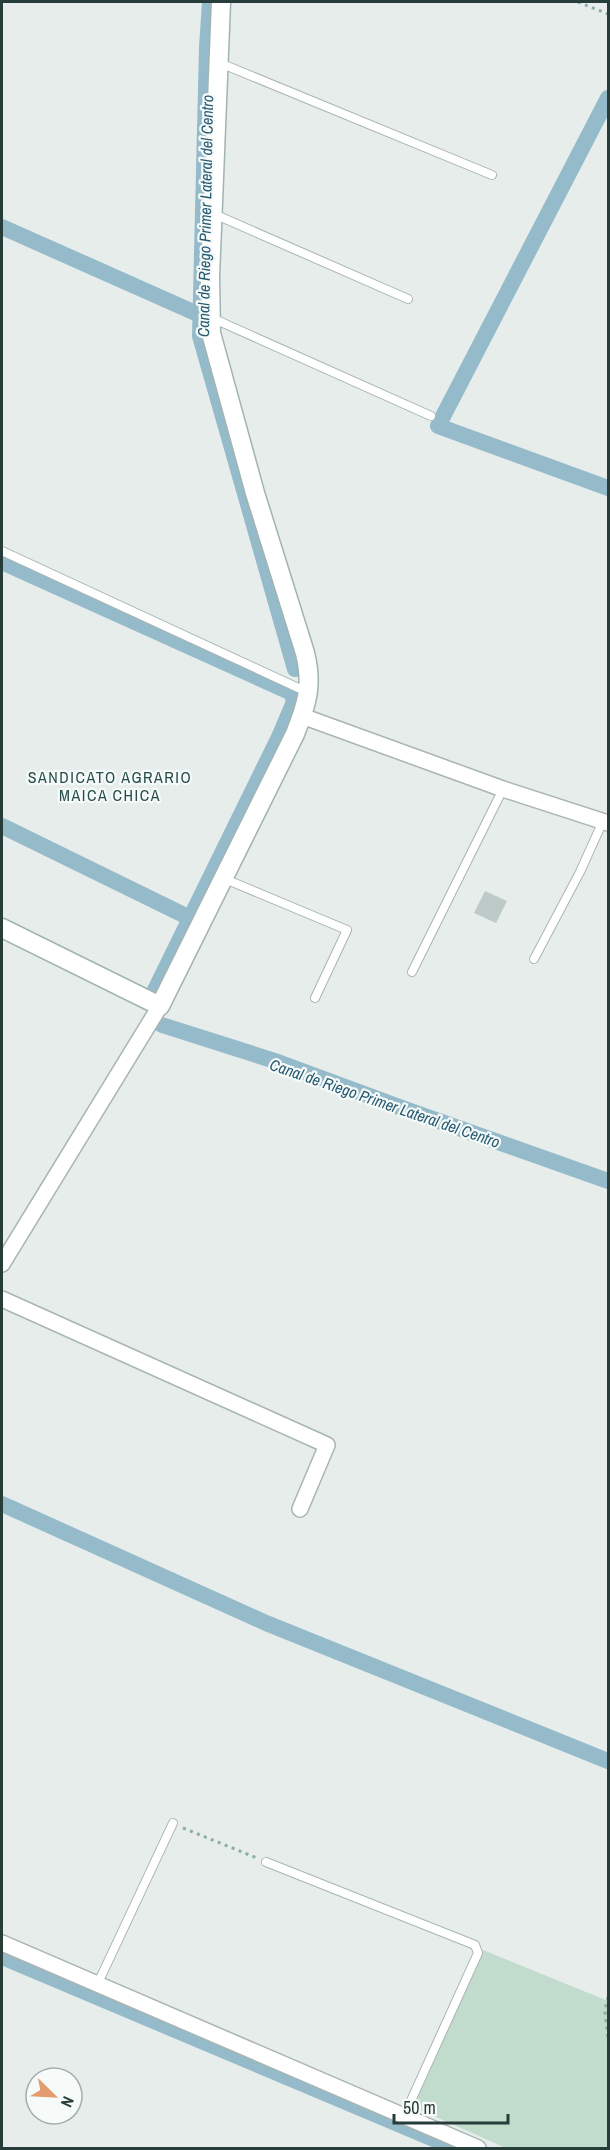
<svg xmlns="http://www.w3.org/2000/svg" width="610" height="2150" viewBox="0 0 610 2150" font-family="'Archivo Narrow',sans-serif">
<style>
.green{fill:#c1dbcc}
.lines{fill:none;stroke-linecap:round;stroke-linejoin:round}
.canal{stroke:#95bbcb;stroke-width:16}
.building{fill:#becac7}
.lane-casing{stroke:#a9b5b2;stroke-width:10}
.street-casing{stroke:#a9b5b2;stroke-width:18}
.secondary-casing{stroke:#a2b4b1;stroke-width:21}
.path{stroke:#8aada7;stroke-width:3;stroke-dasharray:3 4.5;stroke-linecap:butt}
.lane{stroke:#fff;stroke-width:8}
.street{stroke:#fff;stroke-width:15}
.secondary{stroke:#fff;stroke-width:18}
.labels{text-anchor:middle;dominant-baseline:central;stroke-width:4.5;stroke-linejoin:round;paint-order:stroke}
.water-label{font-size:16px;font-style:italic;fill:#275b73;stroke:#f6faf8}
.neighbourhood-label{font-size:16px;letter-spacing:1.5px;fill:#254d49;stroke:#f6faf8}
</style>
<rect width="100%" height="100%" fill="#e6edeb"/>
<path class="green" d="M483 1950 608 2001V2148H506L411 2106Z"/>
<g class="lines">
<g class="canal">
<path d="M210 2 207 47 200 336 295 669"/>
<path d="M608 98 438 426 608 488"/>
<path d="M2 227 200 315"/>
<path d="M2 562 294 694 293 704 279 737 154 992"/>
<path d="M2 826 190 918"/>
<path d="M162 1025 275 1061 402 1108 608 1181"/>
<path d="M2 1504 266 1623 608 1761"/>
<path d="M2 1957 455 2148"/>
</g>
</g>
<path class="building" d="M485 891 507 901 496 923 474 913Z"/>
<g class="lines">
<g class="lane-casing">
<g id="lane">
<path d="M220 63 492 175"/>
<path d="M214 214 408 299"/>
<path d="M212 318 431 416"/>
<path d="M2 551 307 692"/>
<path d="M225 879 347 930 315 998"/>
<path d="M534 959 580 872 603 821"/>
<path d="M412 972 503 789"/>
<path d="M266 1862 475 1945 478 1953 404 2116"/>
<path d="M98 1983 173 1823"/>
</g>
</g>
<g class="street-casing">
<g id="street">
<path d="M302 716 503 789 608 823"/>
<path d="M2 1264 160 1006"/>
<path d="M2 1299 327 1445 300 1509"/>
<path d="M2 1943 478 2148"/>
</g>
</g>
<g class="secondary-casing">
<path id="secondary" d="M2 928 160 1006 295 734C307 704 313 685 305 653L255 493 211 333 210 277 221 2"/>
</g>
<g class="path">
<path d="M578 2 608 14"/>
<path d="M183 1828 257 1858"/>
<path d="M608 1997 605 2011 608 2039"/>
</g>
<use href="#lane" class="lane"/>
<use href="#street" class="street"/>
<use href="#secondary" class="secondary"/>
</g>
<g class="labels">
<g class="water-label">
<text transform="translate(205 216) rotate(-89)">Canal de Riego Primer Lateral del Centro</text>
<text transform="translate(385 1103) rotate(19)">Canal de Riego Primer Lateral del Centro</text>
</g>
<g class="neighbourhood-label">
<text x="110" y="777">SANDICATO AGRARIO<tspan x="110" dy="18">MAICA CHICA</tspan></text>
</g>
</g>
<rect width="610" height="2150" fill="none" stroke="#273d3a" stroke-width="6"/>
<g transform="translate(54 2096) rotate(114)"><circle r="28" fill="#f6faf8" stroke="#a3aeac" stroke-width="1.5"/>
<path d="M0-4.5L10 22L0 15L-10 22Z" fill="#e29c6f"/>
<text y="-9" font-size="16" font-weight="bold" text-anchor="middle" fill="#273d3a">N</text>
</g>
<path d="M394 2114v9h114v-9" fill="none" stroke="#273d3a" stroke-width="3"/>
<text x="403" y="2114" font-size="18" fill="#273d3a" stroke="#f6faf8" stroke-width="4.5" paint-order="stroke">50 m</text>
</svg>
